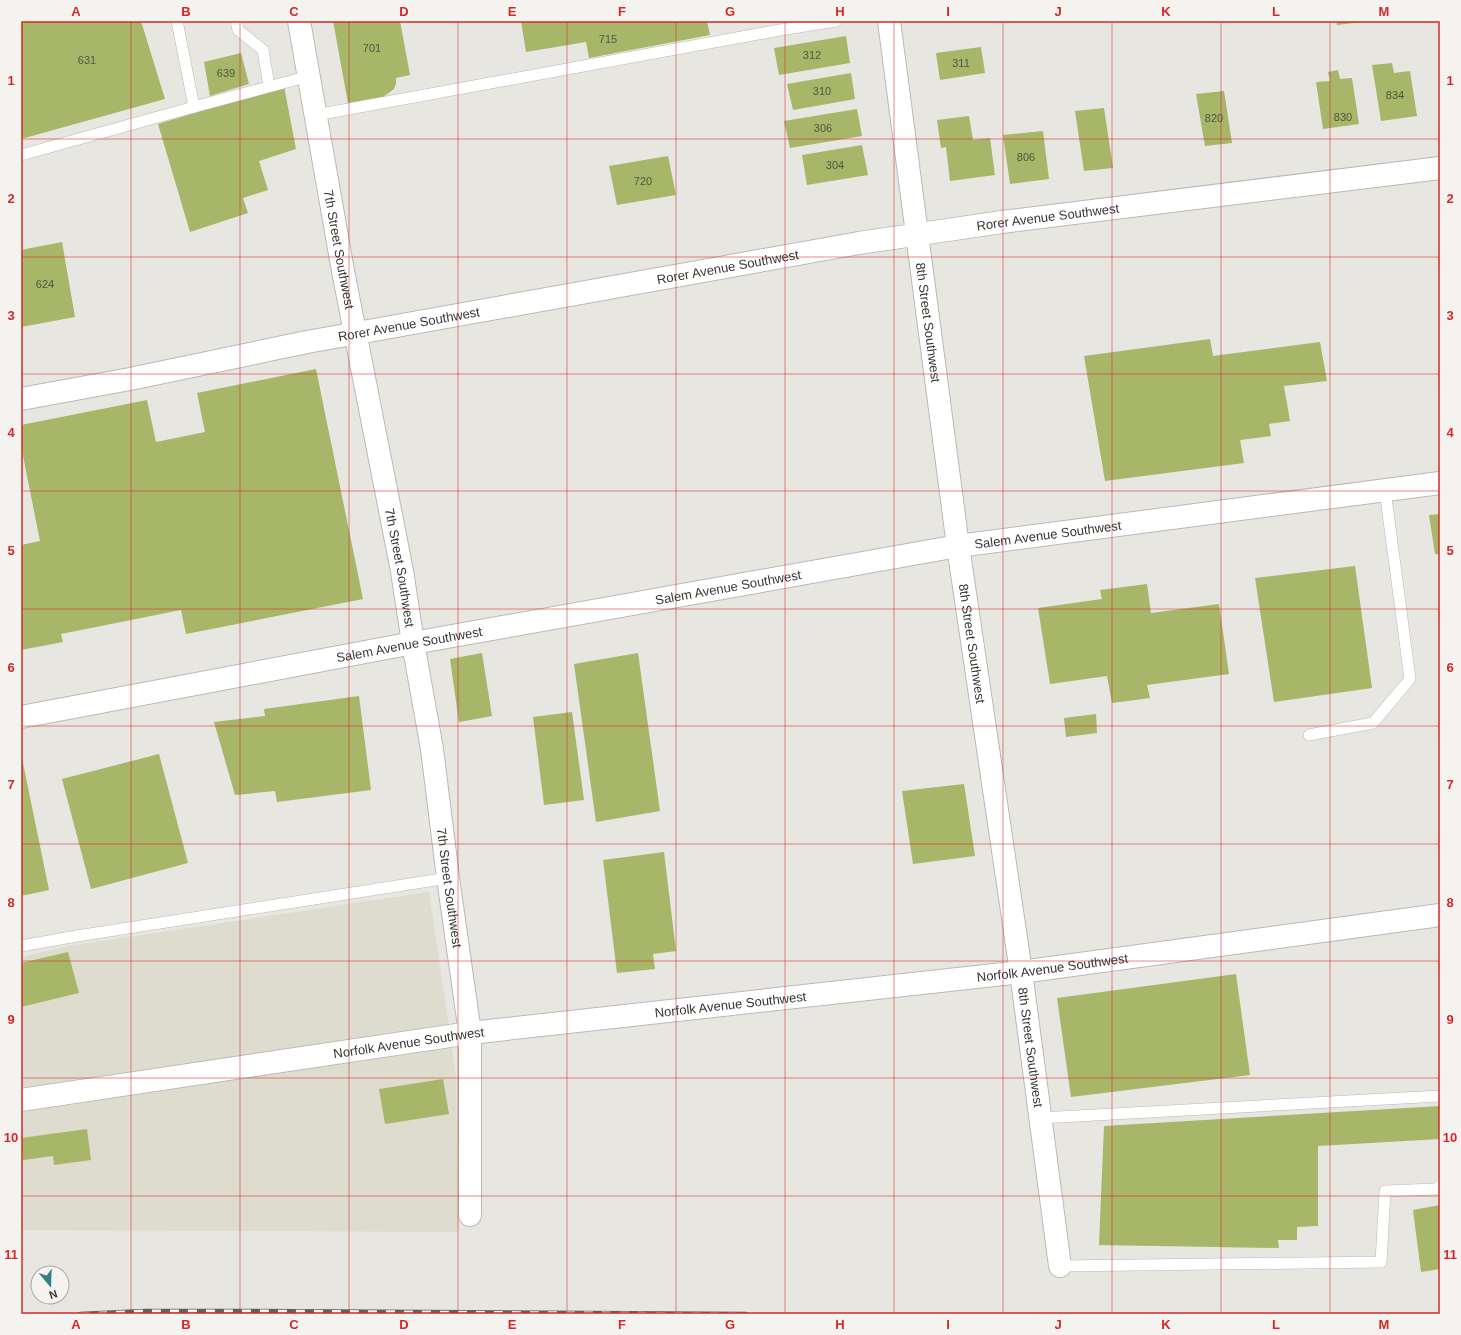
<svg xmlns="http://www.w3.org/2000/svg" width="1461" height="1335" viewBox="0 0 1461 1335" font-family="Arial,sans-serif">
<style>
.built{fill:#dedbcf}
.building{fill:#a7b668}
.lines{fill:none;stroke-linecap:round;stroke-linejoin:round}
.lane-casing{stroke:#bab9b4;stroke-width:12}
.street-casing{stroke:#bab9b4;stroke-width:24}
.secondary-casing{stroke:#bab9b4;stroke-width:24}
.lane{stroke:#fff;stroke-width:11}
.street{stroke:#fff;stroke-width:22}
.secondary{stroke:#fff;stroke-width:22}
.rail-casing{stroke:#61605e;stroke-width:4.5}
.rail{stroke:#f4f3ef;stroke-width:3;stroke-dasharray:9;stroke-linecap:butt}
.grid{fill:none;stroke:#d62828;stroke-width:1;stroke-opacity:0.55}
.labels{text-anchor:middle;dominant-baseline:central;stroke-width:3;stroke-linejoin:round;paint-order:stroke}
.number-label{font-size:11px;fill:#525641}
.street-label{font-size:13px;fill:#363634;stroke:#f4f3ef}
.neatline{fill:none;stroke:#d62828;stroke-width:1.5}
.grid-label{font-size:13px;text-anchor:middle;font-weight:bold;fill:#d62828}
</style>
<rect width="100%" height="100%" fill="#e7e6e1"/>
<path class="built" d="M429 892 456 1076 458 1232 21 1230V957L68 946Z"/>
<g class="building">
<path d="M21 21H141L165 99 21 139Z"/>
<path d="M333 21H400L410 75 396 78V84L394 89 383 97 348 103Z"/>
<path d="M521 21H707L710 35 589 58 586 42 526 52Z"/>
<path d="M1336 21H1362V22L1337 25Z"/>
<path d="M846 36 850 63 779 75 774 48Z"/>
<path d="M981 47 985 73 940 80 936 53Z"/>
<path d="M241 53 249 84 210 96 204 62Z"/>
<path d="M1392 63 1394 73 1410 71 1417 116 1381 121 1372 65Z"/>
<path d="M1338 70 1340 79 1352 78 1359 124 1323 129 1316 82 1330 81 1328 72Z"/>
<path d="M851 73 855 99 793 110 787 84Z"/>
<path d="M284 86 296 149 259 161 268 190 243 198 248 213 190 232 158 124Z"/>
<path d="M1224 91 1232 143 1205 146 1196 94Z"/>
<path d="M1104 108 1113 168 1084 171 1075 111Z"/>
<path d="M857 109 862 136 790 148 784 121Z"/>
<path d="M969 116 973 140 990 138 995 175 950 181 946 147 941 148 937 120Z"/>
<path d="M1043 131 1049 179 1010 184 1003 135Z"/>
<path d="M862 145 868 175 807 185 802 155Z"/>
<path d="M668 156 676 195 617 205 609 166Z"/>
<path d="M62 242 75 317 21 327V250Z"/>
<path d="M1210 339 1213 356 1320 342 1327 381 1284 386 1290 421 1269 424 1271 436 1240 440 1244 463 1105 481 1084 356Z"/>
<path d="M316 369 363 599 186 634 181 610 61 634 63 642 21 650V545L40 541 21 446V425L147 400 156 442 205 432 197 393Z"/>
<path d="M1440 514V554H1435L1429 515Z"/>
<path d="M1355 566 1372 688 1274 702 1255 578Z"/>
<path d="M1147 584 1151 613 1219 604 1229 674 1147 685 1150 698 1112 703 1107 676 1050 684 1038 608 1102 599 1100 590Z"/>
<path d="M482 653 492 716 459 722 450 659Z"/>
<path d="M638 653 660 811 596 822 574 664Z"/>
<path d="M359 696 371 790 277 802 275 791 235 795 214 722 265 716 264 709Z"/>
<path d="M572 712 584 800 544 805 533 717Z"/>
<path d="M1096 714 1097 733 1066 737 1064 718Z"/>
<path d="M21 753 49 890 21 896Z"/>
<path d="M159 754 188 863 91 889 62 779Z"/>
<path d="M964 784 975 856 913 864 902 791Z"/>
<path d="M664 852 676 951 653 954 655 969 617 973 603 860Z"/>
<path d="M68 952 79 993 21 1007V963Z"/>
<path d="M1236 974 1250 1075 1071 1097 1057 998Z"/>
<path d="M443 1079 449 1114 385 1124 379 1089Z"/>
<path d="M1440 1106V1139L1318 1146V1226L1297 1227V1240H1278L1279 1248 1099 1245 1104 1126Z"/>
<path d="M87 1129 91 1160 54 1165 53 1156 23 1160 21 1138Z"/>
<path d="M1440 1205V1269L1421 1272 1413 1210Z"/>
</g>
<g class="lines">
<g class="lane-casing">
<g id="lane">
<path d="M177 21 194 107 309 76"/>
<path d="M236 21 238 30 263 50 269 86"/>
<path d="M316 115 780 30 836 21"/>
<path d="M21 155 194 107"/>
<path d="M1309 735 1373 723 1410 679 1385 490"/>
<path d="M21 946 77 936 448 878"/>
<path d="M1040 1118 1440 1096"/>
<path d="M1060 1266 1381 1262 1385 1191 1436 1189 1440 1186"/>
</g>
</g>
<g class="street-casing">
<g id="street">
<path id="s1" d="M299 21 343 271 402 571 413 643 432 749 448 878 470 1033V1215"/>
<path id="s2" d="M889 21 958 546 1021 972 1060 1266"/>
<path id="s3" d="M21 399 130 379 307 342 859 243 1002 222 1440 168"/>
<path id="s4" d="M21 1100 470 1033 1021 972 1440 915"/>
</g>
</g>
<g class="secondary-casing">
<g id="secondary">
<path id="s5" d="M21 717 413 643 958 546 1440 483"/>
</g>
</g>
<use href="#lane" class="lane"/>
<use href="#street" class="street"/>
<use href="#secondary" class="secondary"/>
<g class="rail-casing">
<path id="rail" d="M80 1314 145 1311H254L746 1314"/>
</g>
<use href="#rail" class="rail"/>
</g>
<path class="grid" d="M131 21V1314M240 21V1314M349 21V1314M458 21V1314M567 21V1314M676 21V1314M785 21V1314M894 21V1314M1003 21V1314M1112 21V1314M1221 21V1314M1330 21V1314M21 139H1440M21 257H1440M21 374H1440M21 491H1440M21 609H1440M21 726H1440M21 844H1440M21 961H1440M21 1078H1440M21 1196H1440"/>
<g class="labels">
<g class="number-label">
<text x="608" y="39">715</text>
<text x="372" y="48">701</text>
<text x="812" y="55">312</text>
<text x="87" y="60">631</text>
<text x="961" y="63">311</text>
<text x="226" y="73">639</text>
<text x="822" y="91">310</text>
<text x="1395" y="95">834</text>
<text x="1343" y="117">830</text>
<text x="1214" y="118">820</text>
<text x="823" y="128">306</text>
<text x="1026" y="157">806</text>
<text x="835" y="165">304</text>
<text x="643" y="181">720</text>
<text x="45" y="284">624</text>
</g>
<g class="street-label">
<text stroke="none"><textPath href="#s3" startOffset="1043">Rorer Avenue Southwest</textPath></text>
<text stroke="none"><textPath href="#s1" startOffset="232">7th Street Southwest</textPath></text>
<text stroke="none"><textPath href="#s3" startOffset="719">Rorer Avenue Southwest</textPath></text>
<text stroke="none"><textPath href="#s2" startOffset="304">8th Street Southwest</textPath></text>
<text stroke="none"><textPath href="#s3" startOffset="395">Rorer Avenue Southwest</textPath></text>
<text stroke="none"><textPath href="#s5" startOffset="1043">Salem Avenue Southwest</textPath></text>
<text stroke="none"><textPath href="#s1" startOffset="556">7th Street Southwest</textPath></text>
<text stroke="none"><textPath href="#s5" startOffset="719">Salem Avenue Southwest</textPath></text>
<text stroke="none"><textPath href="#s5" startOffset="395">Salem Avenue Southwest</textPath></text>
<text stroke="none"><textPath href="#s2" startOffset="628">8th Street Southwest</textPath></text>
<text stroke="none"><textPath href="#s1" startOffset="880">7th Street Southwest</textPath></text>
<text stroke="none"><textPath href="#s4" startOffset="1040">Norfolk Avenue Southwest</textPath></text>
<text stroke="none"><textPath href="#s4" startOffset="716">Norfolk Avenue Southwest</textPath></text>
<text stroke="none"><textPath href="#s4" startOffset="392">Norfolk Avenue Southwest</textPath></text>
<text stroke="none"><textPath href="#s2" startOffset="1036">8th Street Southwest</textPath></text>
</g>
</g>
<rect width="1461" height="1335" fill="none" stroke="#f4f3ef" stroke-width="44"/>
<g transform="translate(50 1285) rotate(161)"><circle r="19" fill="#f4f3ef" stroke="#a8a7a4"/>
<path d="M0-3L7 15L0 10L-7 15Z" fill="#357e83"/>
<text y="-6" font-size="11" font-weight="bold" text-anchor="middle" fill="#363634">N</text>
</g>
<rect x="22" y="22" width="1417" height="1291" class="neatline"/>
<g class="grid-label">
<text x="76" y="16">A</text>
<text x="186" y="16">B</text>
<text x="294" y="16">C</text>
<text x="404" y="16">D</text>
<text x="512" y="16">E</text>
<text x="622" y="16">F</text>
<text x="730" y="16">G</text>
<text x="840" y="16">H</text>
<text x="948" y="16">I</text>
<text x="1058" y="16">J</text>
<text x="1166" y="16">K</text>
<text x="1276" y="16">L</text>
<text x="1384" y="16">M</text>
<text x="11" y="85">1</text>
<text x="1450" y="85">1</text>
<text x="11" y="203">2</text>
<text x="1450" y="203">2</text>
<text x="11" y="320">3</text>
<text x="1450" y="320">3</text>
<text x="11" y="437">4</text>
<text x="1450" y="437">4</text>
<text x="11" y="555">5</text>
<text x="1450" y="555">5</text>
<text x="11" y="672">6</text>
<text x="1450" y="672">6</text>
<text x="11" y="789">7</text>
<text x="1450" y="789">7</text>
<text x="11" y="907">8</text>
<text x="1450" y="907">8</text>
<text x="11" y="1024">9</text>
<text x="1450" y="1024">9</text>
<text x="11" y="1142">10</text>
<text x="1450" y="1142">10</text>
<text x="11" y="1259">11</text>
<text x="1450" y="1259">11</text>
<text x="76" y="1329">A</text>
<text x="186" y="1329">B</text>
<text x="294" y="1329">C</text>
<text x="404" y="1329">D</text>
<text x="512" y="1329">E</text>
<text x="622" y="1329">F</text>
<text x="730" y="1329">G</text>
<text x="840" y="1329">H</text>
<text x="948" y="1329">I</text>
<text x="1058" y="1329">J</text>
<text x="1166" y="1329">K</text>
<text x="1276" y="1329">L</text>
<text x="1384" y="1329">M</text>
</g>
</svg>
